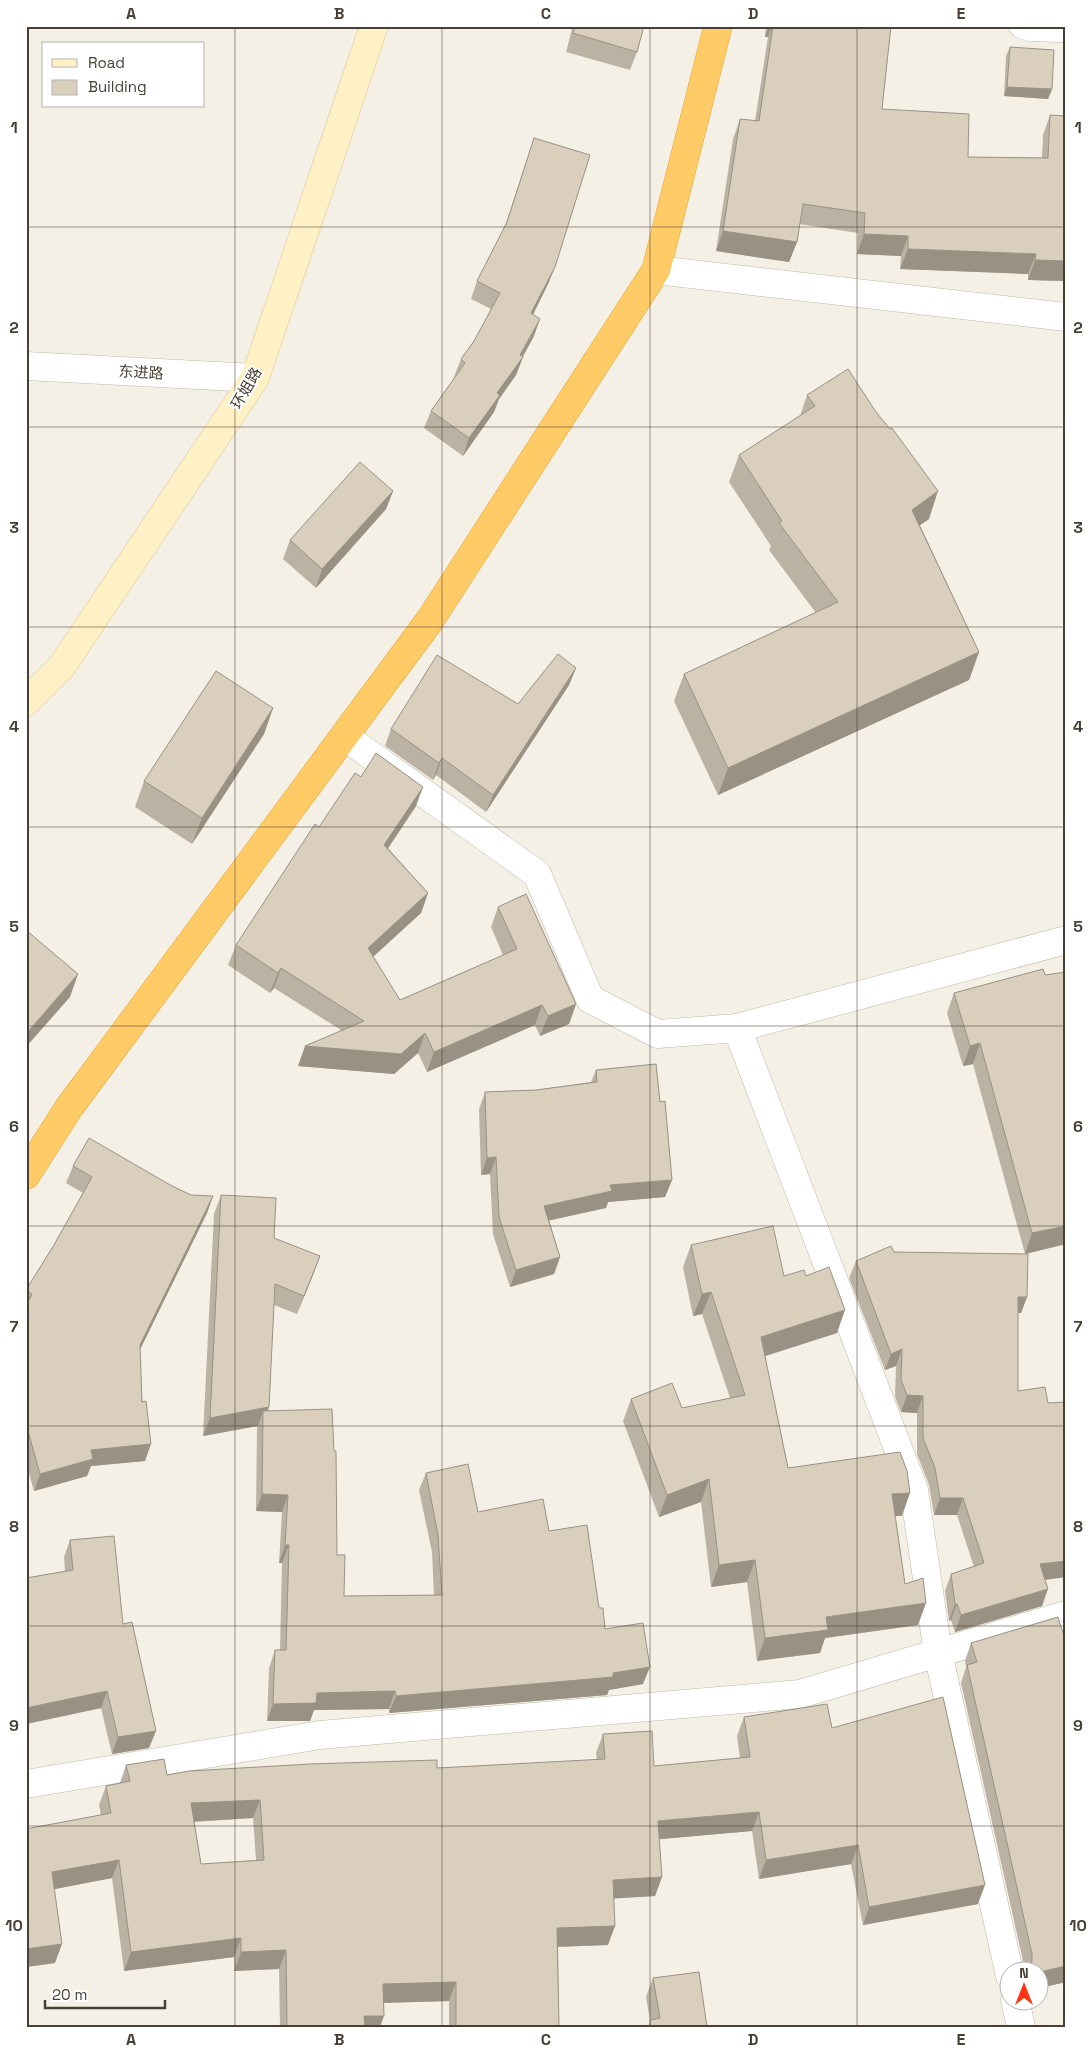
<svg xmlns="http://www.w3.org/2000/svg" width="1092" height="2053" viewBox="0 0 1092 2053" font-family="'Space Grotesk','Noto Sans SC',sans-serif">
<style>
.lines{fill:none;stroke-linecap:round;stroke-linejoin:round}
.lane-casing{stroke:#c1b8a8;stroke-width:25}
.street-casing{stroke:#c1b8a8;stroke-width:29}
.secondary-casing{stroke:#d8c592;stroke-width:29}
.highway-casing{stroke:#eba22a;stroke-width:29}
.lane{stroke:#fff;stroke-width:24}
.street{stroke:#fff;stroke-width:28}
.secondary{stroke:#fff1c6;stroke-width:28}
.highway{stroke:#ffcb67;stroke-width:28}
.wall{fill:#bbb2a3;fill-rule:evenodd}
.shaded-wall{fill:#999184}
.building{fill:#dacfbd;stroke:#999184;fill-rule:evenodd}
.grid{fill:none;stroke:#484035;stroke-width:1;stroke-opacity:0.55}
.labels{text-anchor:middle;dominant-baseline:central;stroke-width:4;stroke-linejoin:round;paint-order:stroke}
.street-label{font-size:15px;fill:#484035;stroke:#fff}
.neatline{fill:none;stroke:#484035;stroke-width:2}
.grid-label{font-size:16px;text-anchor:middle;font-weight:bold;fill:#484035}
</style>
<rect width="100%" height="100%" fill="#f5f0e6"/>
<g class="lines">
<g class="lane-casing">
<path id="lane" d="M1021 26 1030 29 1060 30"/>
</g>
<g class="street-casing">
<g id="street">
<path d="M656 270 1066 317"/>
<path d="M26 366 255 378"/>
<path d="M344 736 537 874 590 999 658 1034 737 1028 1066 940"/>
<path d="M737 1028 914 1490 938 1653 1010 1976"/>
<path d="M26 1784 320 1735 800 1694 1066 1615"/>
<path d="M1015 2000 1021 2027"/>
</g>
</g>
<g class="secondary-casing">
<path id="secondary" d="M26 702 62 666 255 378 374 26"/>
</g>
<g class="highway-casing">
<path id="highway" d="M26 1175 68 1109 430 620 656 270 718 26"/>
</g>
<use href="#lane" class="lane"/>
<use href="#street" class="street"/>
<use href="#secondary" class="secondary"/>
<use href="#highway" class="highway"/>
</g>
<g class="wall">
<path d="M573 26H644L637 52 630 70 566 52Z"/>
<path d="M766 26H891L882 109 968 157 1042 158 1043 135 1050 115 1066 116V281L1028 280V274L900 269 901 256 857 254 858 233 799 224 797 242 789 262 716 251 733 139 740 119 755 121 768 37H765Z"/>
<path d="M1010 47 1052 89 1048 99 1004 96 1006 56Z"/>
<path d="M534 138 555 267 548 284 533 314 534 336 523 357 516 375 499 399 494 412 463 456 424 428 431 411 455 377H454L461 359 474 341 491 309 471 299 477 281 505 226Z"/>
<path d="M807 395 929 519 920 525 979 652 969 680 718 795 674 701 684 674 816 613 769 550 771 546 729 482 739 455 800 416Z"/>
<path d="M393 491 386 509 316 588 283 559 290 540Z"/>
<path d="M576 668 569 685 486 812 436 775 433 780 385 746 391 729 518 704Z"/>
<path d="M273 708 264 734 192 844 135 807 144 781Z"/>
<path d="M361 777 416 806 388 848 428 893 421 913 373 956 400 1000 503 955 491 927 498 907 576 1004 569 1024 540 1036 535 1025 427 1072 418 1053 394 1074 298 1066 341 1030 274 988 270 993 228 965 236 945 319 827Z"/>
<path d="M1066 972V1244L1025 1254 973 1064 963 1066 947 1013 954 993Z"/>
<path d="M596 1070 660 1102 672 1180 665 1197 608 1202 606 1208 549 1220 560 1257 554 1274 510 1287 493 1234 490 1174 481 1175 479 1109 485 1092 536 1090 591 1082Z"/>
<path d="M73 1166 172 1186 191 1195 213 1196 207 1213 140 1349 145 1461 91 1466 87 1476 34 1491 26 1463V1290L54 1245 83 1193 66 1183Z"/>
<path d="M221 1195 274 1238 313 1275 297 1314 274 1305 268 1411 337 1555 344 1596 434 1595 432 1552 419 1490 426 1473 478 1512 549 1531 599 1608 605 1629 643 1684 609 1690 607 1695 389 1713V1709L314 1710 310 1721H267L269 1668 275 1650H280L282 1563H279L282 1512 256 1511 257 1428 258 1426 203 1436 214 1214Z"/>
<path d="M691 1245 784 1276H806L837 1333 765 1356 788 1468 902 1516H895L905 1584 918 1625 825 1638 820 1653 757 1661 747 1582 711 1587 701 1502 659 1517 623 1421 631 1399 682 1408 730 1398 702 1314 693 1316 683 1267Z"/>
<path d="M894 1252 1027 1297 1021 1313H1018V1391L1066 1577 1045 1580 1042 1606 955 1632 951 1620 949 1621 945 1591 951 1574 974 1567 957 1515H934L929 1485 917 1454V1413L901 1412 895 1397 896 1366 885 1370 849 1278 856 1261Z"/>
<path d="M70 1540 123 1624 149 1748 112 1754 101 1708 26 1724V1578L65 1571 64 1557Z"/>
<path d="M1066 1632V1982L1040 1988V1970H1025L961 1683 966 1667 965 1661 971 1643 1063 1633Z"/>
<path d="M744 1717 832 1728 978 1904 863 1925 851 1864 759 1879 752 1831 659 1839 662 1877 655 1896 614 1898 608 1945 558 1947 559 2027H449V2001L384 2003 380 2027H280L279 1969 234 1971V1957L124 1971 112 1878 54 1889 55 1963 26 1967V1829L101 1815 99 1805 106 1786 120 1783 126 1765 167 1775 437 1768 597 1760 596 1753 603 1734 654 1766 740 1758 737 1736ZM253 1818 256 1860 201 1864 194 1822Z"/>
<path d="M653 1978 707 2027H648L650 2020 646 1997Z"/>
</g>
<g class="shaded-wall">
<path d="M769 26H772L768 37H765Z"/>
<path d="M1007 87 1052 89 1048 99 1004 96Z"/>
<path d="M723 231 797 242 789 262 716 251Z"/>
<path d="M864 234 908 236 901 256 857 254Z"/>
<path d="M908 249 1036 254 1028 274 900 269Z"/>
<path d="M1035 260 1066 261V281L1028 280Z"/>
<path d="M555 267 548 284 525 331 531 313Z"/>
<path d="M540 319 534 336 521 359 523 357 516 375 499 399 494 412 463 456 469 438 520 355Z"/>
<path d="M393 491 386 509 316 588 322 569Z"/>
<path d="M938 491 929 519 903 537 912 510Z"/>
<path d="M979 652 969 680 718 795 728 768Z"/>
<path d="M576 668 569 685 486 812 493 795Z"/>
<path d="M273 708 264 734 192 844 202 818Z"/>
<path d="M442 758 436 775 433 780 439 763Z"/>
<path d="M423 787 416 806 377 865 384 845Z"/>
<path d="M428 893 421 913 361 968 368 948Z"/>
<path d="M281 968 274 988 270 993 278 973Z"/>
<path d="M78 974 70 997 26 1047V1034Z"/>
<path d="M576 1004 569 1024 540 1036 548 1016Z"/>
<path d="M542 1005 535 1025 427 1072 434 1052Z"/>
<path d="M425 1033 418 1053 394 1074 298 1066 305 1046Z"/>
<path d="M980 1043 973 1064 963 1066 970 1046Z"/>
<path d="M496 1157 490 1174 481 1175 487 1158Z"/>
<path d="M672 1180 665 1197 608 1202 606 1208 538 1223 544 1206 610 1185Z"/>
<path d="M213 1196 207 1213 134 1362 140 1345Z"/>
<path d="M1066 1226V1244L1025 1254 1032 1233Z"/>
<path d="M320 1256 313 1275 297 1314 304 1296Z"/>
<path d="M560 1257 554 1274 510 1287 516 1270Z"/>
<path d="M711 1292 702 1314 693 1316 702 1294Z"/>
<path d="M1018 1297H1027L1021 1313H1012Z"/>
<path d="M845 1310 837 1333 753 1360 761 1337Z"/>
<path d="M902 1349 896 1366 885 1370 891 1354Z"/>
<path d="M907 1395 923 1396 917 1413 901 1412Z"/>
<path d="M269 1407 263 1423V1411L258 1426 203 1436 210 1418Z"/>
<path d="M151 1444 145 1461 91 1466 87 1476 34 1491 40 1474 91 1450Z"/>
<path d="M709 1479 701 1502 659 1517 667 1495Z"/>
<path d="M910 1493 902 1516H884L892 1494Z"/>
<path d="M262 1494 288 1495 282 1512 256 1511Z"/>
<path d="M940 1498H963L957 1515H934Z"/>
<path d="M285 1545H289L282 1563H279Z"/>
<path d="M755 1560 747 1582 711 1587 719 1565Z"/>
<path d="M1066 1561V1577L1034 1581 1040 1564Z"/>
<path d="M1048 1589 1042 1606 955 1632 961 1615Z"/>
<path d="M926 1603 918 1625 825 1638 820 1653 757 1661 765 1638 826 1617Z"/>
<path d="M955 1604H957L951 1620 949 1621Z"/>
<path d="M650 1667 643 1684 609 1690 607 1695 389 1713 396 1696 613 1673Z"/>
<path d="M107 1691 101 1708 26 1724V1708Z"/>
<path d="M395 1691 389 1709 314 1710 310 1721H267L273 1704 317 1693Z"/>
<path d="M156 1731 149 1748 112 1754 118 1737Z"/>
<path d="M260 1800 253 1818 184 1822 191 1803Z"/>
<path d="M759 1812 752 1831 651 1840 658 1821Z"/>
<path d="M858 1845 851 1864 759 1879 766 1860Z"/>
<path d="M119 1860 112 1878 45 1891 52 1872Z"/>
<path d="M662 1877 655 1896 607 1899 613 1880Z"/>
<path d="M985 1885 978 1904 863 1925 869 1907Z"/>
<path d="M615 1926 608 1945 550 1947 557 1928Z"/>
<path d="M241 1938 234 1957 124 1971 131 1952Z"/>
<path d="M62 1944 55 1963 26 1967V1949Z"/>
<path d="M286 1950 279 1969 234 1971 241 1952Z"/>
<path d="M1066 1966V1982L1040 1988V1972Z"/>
<path d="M456 1982 449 2001 377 2003 383 1984Z"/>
<path d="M364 2016H384L380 2027H361Z"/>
</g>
<g class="building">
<path d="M575 26H644L637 52 573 33Z"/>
<path d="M773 26H891L882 109 969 114 968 157 1048 158 1050 115 1066 116V261L1035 260 1036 254 908 249V236L864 234 865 213 803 204 797 242 723 231 740 119 759 121Z"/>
<path d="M1010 47 1054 50 1052 89 1007 87Z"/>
<path d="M534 138 590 155 555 267 531 313 540 319 520 355 523 357 497 393 500 395 469 438 431 411 465 363 461 359 474 341 500 293 477 281 507 222Z"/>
<path d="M848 369 876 412 890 429 892 428 938 491 912 510 979 652 728 768 684 674 838 602 779 523 782 521 739 455 815 406 807 395Z"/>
<path d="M360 462 393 491 322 569 290 540Z"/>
<path d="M558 654 576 668 493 795 442 758 439 763 391 729 437 655 518 704Z"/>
<path d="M216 671 273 708 202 818 144 781Z"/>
<path d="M376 753 423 787 384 845 428 893 368 948 400 1000 517 949 498 907 526 894 576 1004 548 1016 542 1005 434 1052 425 1033 401 1054 305 1046 364 1021 281 968 278 973 236 945 315 824 319 827 355 773 361 777Z"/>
<path d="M26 930 78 974 26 1034Z"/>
<path d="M1043 969 1045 975 1066 972V1226L1032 1233 980 1043 970 1046 954 993Z"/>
<path d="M656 1064 660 1102 665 1101 672 1180 610 1185 612 1191 544 1206 560 1257 516 1270 499 1217 496 1157 487 1158 485 1092 536 1090 597 1082 596 1070Z"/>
<path d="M89 1138 172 1186 191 1195 213 1196 140 1345 142 1402 146 1401 151 1444 91 1450 93 1459 40 1474 28 1431H26V1306L32 1294 26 1291V1290L54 1245 92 1177 73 1166Z"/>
<path d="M221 1195 276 1198 274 1238 320 1256 304 1296 275 1284 269 1407 210 1418Z"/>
<path d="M773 1226 784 1276 804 1270 806 1276 829 1267 845 1310 761 1337 788 1468 900 1452 907 1471 910 1493 892 1494 905 1584 923 1578 926 1603 826 1617 828 1630 765 1638 755 1560 719 1565 709 1479 667 1495 631 1399 672 1383 682 1408 745 1395 711 1292 702 1294 691 1245Z"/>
<path d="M891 1246 894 1252 1028 1254 1027 1297H1018V1391L1045 1387 1048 1403 1066 1402V1561L1040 1564 1048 1589 961 1615 957 1604H955L951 1574 984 1563 963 1498H940L935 1468 923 1438V1396L907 1395 901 1380 902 1349 891 1354 856 1261Z"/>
<path d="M332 1409 334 1451H336L337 1555H345L344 1596 442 1595 438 1535 426 1473 468 1464 478 1512 543 1499 549 1531 587 1525 599 1608H603L605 1629 643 1623 650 1667 613 1673V1677L396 1696 395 1691 317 1693 316 1703 273 1704 275 1650H286L289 1545H285L288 1495 262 1494 263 1411Z"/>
<path d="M114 1536 123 1624 132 1622 156 1731 118 1737 107 1691 26 1708V1578L73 1570 70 1540Z"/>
<path d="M1058 1617 1063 1633 1066 1632V1966L1040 1972V1970H1031L1028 1968 1032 1962V1954L967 1665 977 1662 971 1643Z"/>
<path d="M943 1697 985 1885 869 1907 858 1845 766 1860 759 1812 658 1821 662 1877 613 1880 615 1926 557 1928 559 2027H456V1982L383 1984 384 2016H364L365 2027H287L286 1950 241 1952V1938L131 1952 119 1860 52 1872 62 1944 26 1949V1829L111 1813 106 1786 130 1781 126 1765 164 1759 167 1775 189 1771 310 1764 437 1760V1768L605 1759 603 1734 652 1731 654 1766 750 1757 744 1717 827 1704 832 1728ZM260 1800 264 1860 201 1864 191 1803Z"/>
<path d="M699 1972 707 2027H649H651L650 2020 660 2018 653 1978Z"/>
</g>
<path class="grid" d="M235 26V2027M442 26V2027M650 26V2027M857 26V2027M26 227H1066M26 427H1066M26 627H1066M26 827H1066M26 1026H1066M26 1226H1066M26 1426H1066M26 1626H1066M26 1826H1066"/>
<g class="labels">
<g class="street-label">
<text transform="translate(141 372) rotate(3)">东进路</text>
<text transform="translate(246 388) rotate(-60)">环姐路</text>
</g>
</g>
<rect width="1092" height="2053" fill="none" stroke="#ffffff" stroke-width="55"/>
<rect x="42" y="42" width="162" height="65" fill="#ffffff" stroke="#b6b3ae"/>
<rect x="52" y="59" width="25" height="8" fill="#fff1c6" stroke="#b6b3ae"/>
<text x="88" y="68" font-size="15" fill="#484035">Road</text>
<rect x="52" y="80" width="25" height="15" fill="#dacfbd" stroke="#b6b3ae"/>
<text x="88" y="92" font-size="15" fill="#484035">Building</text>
<g transform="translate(1024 1986)"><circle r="24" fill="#ffffff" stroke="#b6b3ae"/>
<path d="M0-4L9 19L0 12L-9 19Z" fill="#ff3413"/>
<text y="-8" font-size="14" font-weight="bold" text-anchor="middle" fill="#484035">N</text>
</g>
<path d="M45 2000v8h120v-8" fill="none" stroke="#484035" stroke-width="2.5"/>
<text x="52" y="2000" font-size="15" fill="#484035" stroke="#ffffff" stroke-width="4" paint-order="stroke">20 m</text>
<rect x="28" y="28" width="1036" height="1998" class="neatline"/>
<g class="grid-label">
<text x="131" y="19">A</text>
<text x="339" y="19">B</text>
<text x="546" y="19">C</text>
<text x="753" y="19">D</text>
<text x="961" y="19">E</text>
<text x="14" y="133">1</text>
<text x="1078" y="133">1</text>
<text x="14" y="333">2</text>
<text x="1078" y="333">2</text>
<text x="14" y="533">3</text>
<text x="1078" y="533">3</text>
<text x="14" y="732">4</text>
<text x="1078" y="732">4</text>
<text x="14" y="932">5</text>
<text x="1078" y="932">5</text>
<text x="14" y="1132">6</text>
<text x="1078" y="1132">6</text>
<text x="14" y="1332">7</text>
<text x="1078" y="1332">7</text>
<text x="14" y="1532">8</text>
<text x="1078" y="1532">8</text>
<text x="14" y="1731">9</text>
<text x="1078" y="1731">9</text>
<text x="14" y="1931">10</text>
<text x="1078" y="1931">10</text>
<text x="131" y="2045">A</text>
<text x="339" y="2045">B</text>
<text x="546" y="2045">C</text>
<text x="753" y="2045">D</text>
<text x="961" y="2045">E</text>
</g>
</svg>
